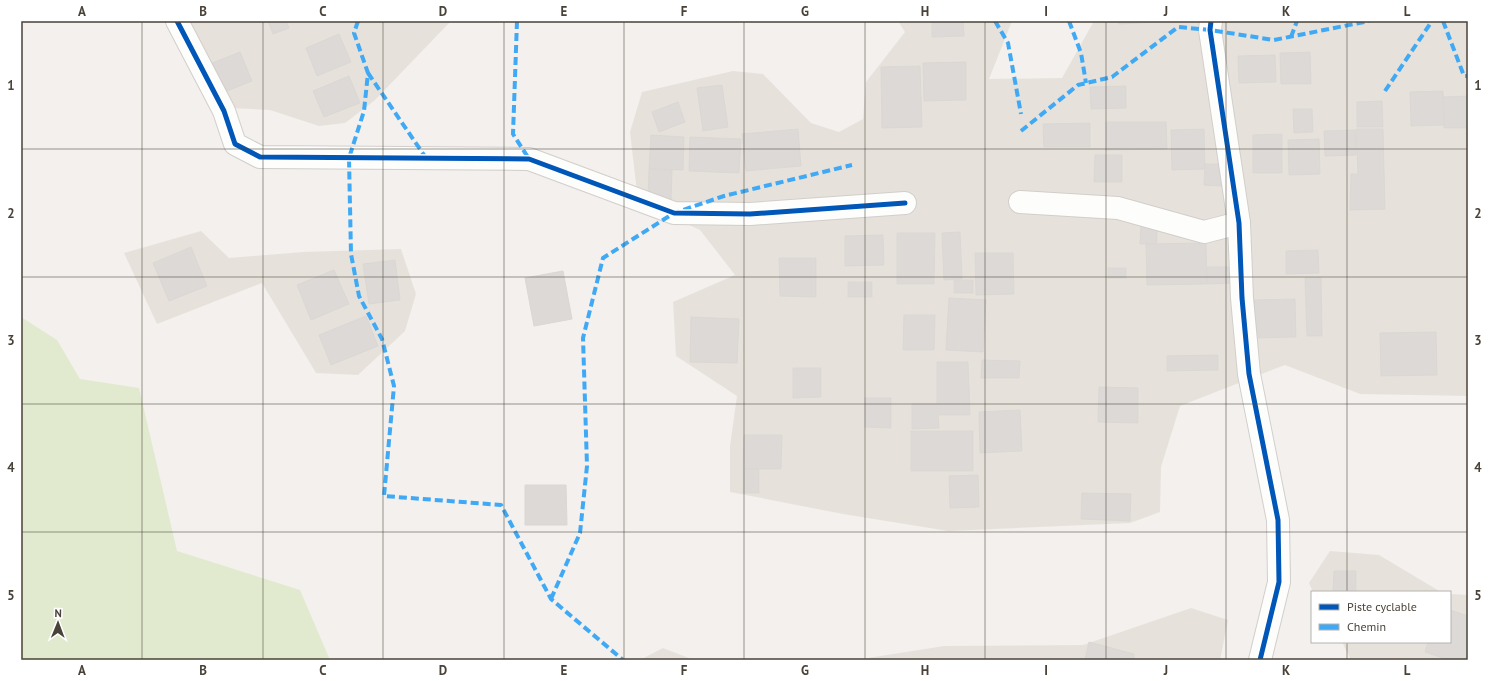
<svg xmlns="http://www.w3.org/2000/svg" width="1489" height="681" viewBox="0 0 1489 681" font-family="'PT Sans',sans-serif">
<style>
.residential{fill:#e6e2db}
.green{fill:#e1eacf}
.building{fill:#dcd9d6;stroke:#dbd7d3}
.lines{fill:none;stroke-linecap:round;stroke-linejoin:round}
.street-casing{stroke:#d1cecb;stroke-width:24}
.street{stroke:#fdfdfc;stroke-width:22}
.quiet{stroke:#3fa9f5;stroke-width:4;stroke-dasharray:8 4;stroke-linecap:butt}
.cycleway-casing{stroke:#fff;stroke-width:8}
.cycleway{stroke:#0057b8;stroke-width:5}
.grid{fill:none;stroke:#494239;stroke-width:1;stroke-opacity:0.55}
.neatline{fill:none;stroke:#494239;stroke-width:1.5}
.grid-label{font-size:13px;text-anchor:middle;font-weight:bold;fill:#494239}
</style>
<rect width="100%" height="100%" fill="#f3f0ed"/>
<g class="residential">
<path d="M168 21H451L374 101 345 123 319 126 270 110 231 108Z"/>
<path d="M898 21H1012L989 79 1062 78 1094 21H1468V396L1360 394 1285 365 1180 406 1161 467 1160 512 1130 523 948 531 843 514 730 492V446L737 396 676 356 673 302 735 275 700 230 638 201 630 132 642 92 733 71 763 74 811 123 839 132 863 119 866 82 905 32Z"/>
<path d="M201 231 229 258 303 252 401 249 416 294 405 331 358 375 316 373 262 283 157 324 124 253Z"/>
<path d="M1330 551 1379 555 1441 592H1313L1309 583Z"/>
<path d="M1450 594 1468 595V660H1351L1342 642H1450Z"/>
<path d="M1191 608 1228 620 1220 660H865L868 658 944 646 1083 645Z"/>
<path d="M663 648 694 660H640Z"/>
</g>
<path class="green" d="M21 317 57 340 80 379 139 388 177 551 300 590 330 660H21Z"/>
<g class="building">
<path d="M268 21H286L289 28 273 34Z"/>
<path d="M932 21H963L964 36 932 37Z"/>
<path d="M1118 21H1159V22L1119 24Z"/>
<path d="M339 34 351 62 317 76 306 48Z"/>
<path d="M240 52 252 81 222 93 210 64Z"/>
<path d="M1310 52 1311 84H1281L1280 53Z"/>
<path d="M1275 55 1276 82 1239 83 1238 56Z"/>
<path d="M966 62V100L924 101 923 63Z"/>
<path d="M920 66 922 127 882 128 881 67Z"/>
<path d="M349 76 360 103 324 117 313 91Z"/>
<path d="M722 85 728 127 703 131 697 88Z"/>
<path d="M1126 86V108L1091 109 1090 87Z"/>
<path d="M1443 91 1444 125 1411 126 1410 92Z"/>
<path d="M1468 96V128H1444L1443 97Z"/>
<path d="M1382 101 1383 127H1357V102Z"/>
<path d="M678 102 685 122 659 132 652 112Z"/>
<path d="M1293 109H1312L1313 132 1294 133Z"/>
<path d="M1106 122H1166L1167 149 1106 150Z"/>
<path d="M1090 123V147H1044L1043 124Z"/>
<path d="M798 129 801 166 746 171 742 134Z"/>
<path d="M1204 129 1205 169 1172 170 1171 130Z"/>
<path d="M1356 129H1383L1385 209 1350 210 1351 174H1358Z"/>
<path d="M1355 130 1356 155 1325 156 1324 131Z"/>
<path d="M1282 134V173H1253V135Z"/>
<path d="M651 135 684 137 683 170 649 169Z"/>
<path d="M690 137 741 139 739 173 689 171Z"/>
<path d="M1319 139 1320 174 1289 175 1288 140Z"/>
<path d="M1095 155H1122V182H1094Z"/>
<path d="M1205 164H1222V186L1204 185Z"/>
<path d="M649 169 672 170 671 201 648 200Z"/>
<path d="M1141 222 1157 223V244H1140Z"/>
<path d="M960 232 962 279 944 280 942 233Z"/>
<path d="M897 233H935L934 284H897Z"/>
<path d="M883 235 884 265 845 266V236Z"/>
<path d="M1206 243 1207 284 1147 285 1146 244Z"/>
<path d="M191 247 207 286 169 301 153 263Z"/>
<path d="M1318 250 1319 273 1286 274V251Z"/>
<path d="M975 253H1013L1014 294 976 295Z"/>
<path d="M779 258H816V297L780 296Z"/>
<path d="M395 260 400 300 369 304 363 264Z"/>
<path d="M1207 267H1231V283L1207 284Z"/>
<rect x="1108" y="268" width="18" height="10"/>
<path d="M334 270 349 304 311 320 297 285Z"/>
<path d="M563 271 572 319 534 326 525 278Z"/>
<path d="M1305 278H1321L1322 336H1307Z"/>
<rect x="954" y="280" width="19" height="13"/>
<rect x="848" y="282" width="24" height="15"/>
<path d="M949 298 986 300 983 352 946 350Z"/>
<path d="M1295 299 1296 337 1255 338 1254 300Z"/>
<path d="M904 315H935L934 350H903Z"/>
<path d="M366 316 378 346 331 365 319 335Z"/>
<path d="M691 317 739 319 737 363 690 362Z"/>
<path d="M1436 332 1437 375 1381 376 1380 333Z"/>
<path d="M1218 355V370L1167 371V356Z"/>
<path d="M982 360 1020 361 1019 378H981Z"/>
<path d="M937 362H968L970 415H938L939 428 912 429V404H937Z"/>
<path d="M793 368H821V397L793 398Z"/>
<path d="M1099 387 1138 388V423L1098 422Z"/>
<path d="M865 398H891V428L865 427Z"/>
<path d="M1020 410 1022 451 980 453 979 412Z"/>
<rect x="911" y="431" width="62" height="40"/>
<path d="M744 435H782L781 469H743Z"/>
<rect x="743" y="469" width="16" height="24"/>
<path d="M978 475 979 507 950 508 949 476Z"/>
<path d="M525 485H566L567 525H525Z"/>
<path d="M1082 493 1131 494 1130 521 1081 519Z"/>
<path d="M1334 571H1356V592L1333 591Z"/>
<path d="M1450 610 1468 616V660H1449L1425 652 1428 642H1450Z"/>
<path d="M1089 642 1134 654V660H1085Z"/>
</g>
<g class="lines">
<g class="street-casing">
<g id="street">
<path d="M177 21 224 111 235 144 260 157 529 159 674 213 750 214 905 203"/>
<path d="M1211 21 1210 30 1239 223 1242 298 1249 374 1278 520 1279 582 1260 660"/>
<path d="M1020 202 1118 208 1204 232 1239 223"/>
</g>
</g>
<use href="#street" class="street"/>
<g class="quiet">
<path d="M358 21 354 33 368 73 364 111 349 158 351 254 359 296 382 339 394 386 384 496 501 505 551 599 623 660"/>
<path d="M517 21 513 134 529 159"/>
<path d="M995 21 1008 43 1021 114"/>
<path d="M1069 21 1081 53 1086 83"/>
<path d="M1443 21 1464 76H1468"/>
<path d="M1291 37 1297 21"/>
<path d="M368 73 426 158"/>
<path d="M1385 91 1432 21"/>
<path d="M1021 131 1078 85 1112 77 1178 27 1210 30 1274 40 1369 21"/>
<path d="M551 599 580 533 587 466 583 338 603 258 674 213 724 196 852 165"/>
</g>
<g class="cycleway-casing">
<g id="cycleway">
<path d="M177 21 224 111 235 144 260 157 529 159 674 213 750 214 905 203"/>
<path d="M1211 21 1210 30 1239 223 1242 298 1249 374 1278 520 1279 582 1260 660"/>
</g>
</g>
<use href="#cycleway" class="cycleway"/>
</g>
<path class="grid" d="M142 21V660M263 21V660M383 21V660M504 21V660M624 21V660M744 21V660M865 21V660M985 21V660M1106 21V660M1226 21V660M1347 21V592M21 149H1468M21 277H1468M21 404H1468M21 532H1468M1347 642V660"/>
<rect width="1489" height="681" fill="none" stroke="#ffffff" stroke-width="44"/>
<rect x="1311" y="591" width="140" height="52" fill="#ffffff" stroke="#b6b3b0"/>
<rect x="1319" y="604" width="20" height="6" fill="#0057b8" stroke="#b6b3b0"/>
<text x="1347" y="611" font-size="12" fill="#494239">Piste cyclable</text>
<rect x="1319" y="624" width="20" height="6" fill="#3fa9f5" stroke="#b6b3b0"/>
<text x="1347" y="631" font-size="12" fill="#494239">Chemin</text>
<g transform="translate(58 623) rotate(1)" stroke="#ffffff" stroke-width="3" paint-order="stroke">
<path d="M0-3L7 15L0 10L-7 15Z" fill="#494239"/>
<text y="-6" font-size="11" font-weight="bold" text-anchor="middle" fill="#494239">N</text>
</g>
<rect x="22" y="22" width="1445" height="637" class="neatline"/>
<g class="grid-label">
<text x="82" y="16">A</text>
<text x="203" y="16">B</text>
<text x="323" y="16">C</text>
<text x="443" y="16">D</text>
<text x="564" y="16">E</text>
<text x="684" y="16">F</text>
<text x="805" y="16">G</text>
<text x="925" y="16">H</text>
<text x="1046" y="16">I</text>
<text x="1166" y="16">J</text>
<text x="1286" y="16">K</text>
<text x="1407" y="16">L</text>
<text x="11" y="90">1</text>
<text x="1478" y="90">1</text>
<text x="11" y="218">2</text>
<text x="1478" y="218">2</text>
<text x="11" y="345">3</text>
<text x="1478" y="345">3</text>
<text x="11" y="472">4</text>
<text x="1478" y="472">4</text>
<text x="11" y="600">5</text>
<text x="1478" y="600">5</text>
<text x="82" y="675">A</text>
<text x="203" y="675">B</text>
<text x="323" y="675">C</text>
<text x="443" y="675">D</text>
<text x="564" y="675">E</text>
<text x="684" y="675">F</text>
<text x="805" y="675">G</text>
<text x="925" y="675">H</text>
<text x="1046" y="675">I</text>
<text x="1166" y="675">J</text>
<text x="1286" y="675">K</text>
<text x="1407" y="675">L</text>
</g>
</svg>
